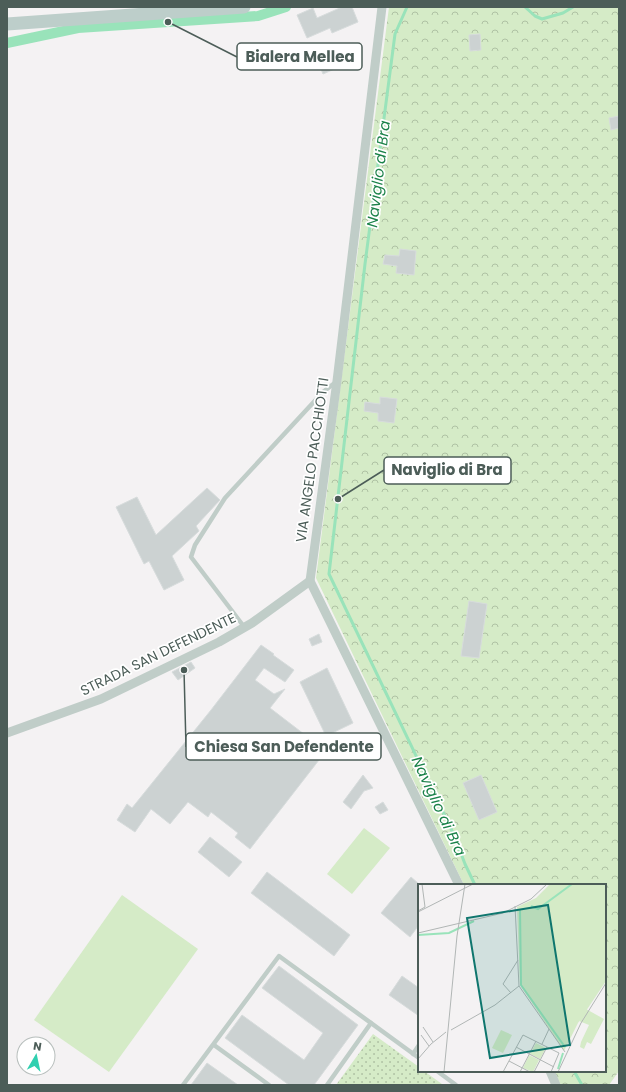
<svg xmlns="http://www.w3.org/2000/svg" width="626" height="1092" viewBox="0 0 626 1092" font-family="Poppins,sans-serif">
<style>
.grass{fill:url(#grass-dots)}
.forest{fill:url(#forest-crowns)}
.pitch{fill:#d5ebc7}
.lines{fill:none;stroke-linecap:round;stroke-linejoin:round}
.stream{stroke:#99e3ba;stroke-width:3}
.canal{stroke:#99e3ba;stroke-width:10}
.building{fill:#ccd2d2;stroke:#d7dcdc}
.lane{stroke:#c0cdc8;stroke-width:4.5}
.street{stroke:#c0cdc8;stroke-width:9}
.secondary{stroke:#bdceca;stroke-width:13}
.labels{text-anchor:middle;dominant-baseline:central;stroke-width:3.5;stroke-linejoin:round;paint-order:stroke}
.street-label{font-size:14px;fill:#4c5d58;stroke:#fff}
.water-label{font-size:15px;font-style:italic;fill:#1b8249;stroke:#fff}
.inset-river{fill:none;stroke:#99e3ba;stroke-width:2}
.inset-road{fill:none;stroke:#b1b6b5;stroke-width:1}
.view{fill:#0f766e;fill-opacity:0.15;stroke:#0f766e;stroke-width:2}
.inset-edge{fill:none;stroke:#4c5d58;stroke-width:2}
.leader{fill:none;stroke:#4c5d58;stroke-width:1.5}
.callout-dot{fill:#4c5d58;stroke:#fff;stroke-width:1.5}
.callout{fill:#fff;stroke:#4c5d58;stroke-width:1.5}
.callout-label{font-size:15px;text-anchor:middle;font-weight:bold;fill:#4c5d58}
</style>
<defs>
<pattern id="grass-dots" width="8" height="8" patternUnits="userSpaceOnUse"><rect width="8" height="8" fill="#d5ebc7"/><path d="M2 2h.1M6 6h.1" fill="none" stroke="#afc2a4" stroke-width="1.8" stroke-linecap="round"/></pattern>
<pattern id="forest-crowns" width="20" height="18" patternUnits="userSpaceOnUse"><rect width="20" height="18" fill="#d5ebc7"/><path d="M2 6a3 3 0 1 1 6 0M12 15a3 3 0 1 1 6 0" fill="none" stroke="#afc2a4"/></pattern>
</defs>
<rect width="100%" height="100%" fill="#f4f2f3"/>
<path class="grass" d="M373 1034 419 1067V1071H424L442 1084 441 1085H336Z"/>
<path class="forest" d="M389 7H619V1071L609 1085H561L554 1071H605V885H464L316 578Z"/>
<g class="pitch">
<path d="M364 828 390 848 352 894 327 874Z"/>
<path d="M122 895 198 949 109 1072 34 1020Z"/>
</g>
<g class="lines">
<g class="stream">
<path d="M407 7 395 34 365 264 329 574 454 835 465 864 475 885"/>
<path d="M525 7 535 16 542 19 563 13 573 7"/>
<path d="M574 1071 582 1085"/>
</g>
<path class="canal" d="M7 43 78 28 258 16 286 7"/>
</g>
<g class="building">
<path d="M342 7H352L358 22 332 33 330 28 307 38 297 15 313 8 317 18Z"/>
<path d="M480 34 481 50 470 51 469 35Z"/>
<path d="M334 56 339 67 323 74 318 62Z"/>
<path d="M619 116V128L611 130 609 118Z"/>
<path d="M400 249 416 251 414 275 396 273 397 266 383 264 385 255 399 256Z"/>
<path d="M380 397 397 399 394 423 378 421V413L364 411 365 402 380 404Z"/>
<path d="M207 488 220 500 196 526 199 531 172 556 184 580 164 590 149 561 144 564 116 507 137 497 156 535Z"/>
<path d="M469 601 487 604 479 658 461 656Z"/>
<path d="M319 634 322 642 312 646 309 639Z"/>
<path d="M261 645 274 654 273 655 294 670 285 682 264 668 255 680 274 694 285 689 270 708 326 751 250 849 235 837 238 833 211 812 208 817 188 802 170 824 151 809 135 832 117 820 127 804 132 808 211 710Z"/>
<path d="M191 662 195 668 178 680 172 672Z"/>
<path d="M327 668 353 723 326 736 300 682Z"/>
<path d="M363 775 373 788 364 791 351 809 343 802Z"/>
<path d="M481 775 497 812 479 820 463 783Z"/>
<path d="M383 802 388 810 380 814 375 807Z"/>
<path d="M210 837 242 862 229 877 198 852Z"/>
<path d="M267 872 350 935 334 956 251 893Z"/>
<path d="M411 877 419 884V925L410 937 381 913Z"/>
<path d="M279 966 358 1025 314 1085H289L225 1038 242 1015 304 1060 323 1033 262 988Z"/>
<path d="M402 976 419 988V1016L389 995Z"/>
<path d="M207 1063 238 1085H191Z"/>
</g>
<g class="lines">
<g class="lane">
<path d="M245 628 191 557 195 545 225 498 323 392 336 382"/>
<path d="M214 1045 269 1085"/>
<path d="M413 1054 419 1045"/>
<path d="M437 1071 456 1085"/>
<path d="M183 1085 279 956 419 1058"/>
<path d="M327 1085 371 1023"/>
</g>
<g class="street">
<path d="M382 7 337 381 310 581 459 885"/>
<path d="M7 733 101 699 219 642 252 623 310 581"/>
<path d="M550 1071 556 1085"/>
</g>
<path class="secondary" d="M7 24 244 7"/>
</g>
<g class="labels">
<g class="street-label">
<text transform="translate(312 460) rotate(-82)">VIA ANGELO PACCHIOTTI</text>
<text transform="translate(158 654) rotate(-26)">STRADA SAN DEFENDENTE</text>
</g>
<g class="water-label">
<text transform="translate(378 174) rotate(-83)">Naviglio di Bra</text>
<text transform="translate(439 806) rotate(65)">Naviglio di Bra</text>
</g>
</g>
<g transform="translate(418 884)">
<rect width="188" height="188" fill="#f4f2f3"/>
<path d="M168 125 186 135 173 160 169 158 166 165 162 163 163 158 171 141 161 137ZM118 159 128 164 122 175 112 170ZM111 171 121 176 115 188 105 184Z" fill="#d5ebc7"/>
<path d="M132 0H188V97L160 139 146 167 102 101 99 23 118 14Z" fill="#d5ebc7"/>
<path d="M83 146 94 151 85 169 74 164Z" fill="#d5ebc7"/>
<path class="inset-river" d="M113 22 120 25 154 0M102 25 103 101 147 163M0 51 31 49 56 37M140 185 145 169"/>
<path class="inset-road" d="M97 22 101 102 147 168M0 27 7 23 4 0M0 28 55 0M0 49 85 29 113 15 129 0M93 109 85 100 100 76M5 143 15 158M33 146 77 121 101 102M3 151 11 162M124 160 131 145M98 163 136 183M0 175 13 160 28 148M91 177 112 188M26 188 39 52 47 0M85 188 105 151 141 169 133 188M102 188 118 157M116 188 129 163M140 188 163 139 188 99"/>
<path class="view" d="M130 21 152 161 72 174 49 34Z"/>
<rect width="188" height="188" class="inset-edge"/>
</g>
<path class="leader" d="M168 22L237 57M338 499L384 470M184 670L186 747"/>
<g class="callout-dot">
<circle cx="168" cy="22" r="4"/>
<circle cx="338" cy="499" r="4"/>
<circle cx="184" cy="670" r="4"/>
</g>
<g class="callout">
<rect x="237" y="43" width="125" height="27" rx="4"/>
<rect x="384" y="457" width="127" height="27" rx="4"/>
<rect x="186" y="733" width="195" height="27" rx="4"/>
</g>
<g class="callout-label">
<text x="300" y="62">Bialera Mellea</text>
<text x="447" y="475">Naviglio di Bra</text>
<text x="284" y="752">Chiesa San Defendente</text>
</g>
<rect width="626" height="1092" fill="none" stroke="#4c5d58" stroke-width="16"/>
<g transform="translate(36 1056) rotate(9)"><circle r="19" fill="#ffffff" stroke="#b7bebc"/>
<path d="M0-3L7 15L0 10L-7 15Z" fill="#30d0b0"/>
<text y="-6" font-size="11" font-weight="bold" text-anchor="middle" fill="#4c5d58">N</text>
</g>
</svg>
